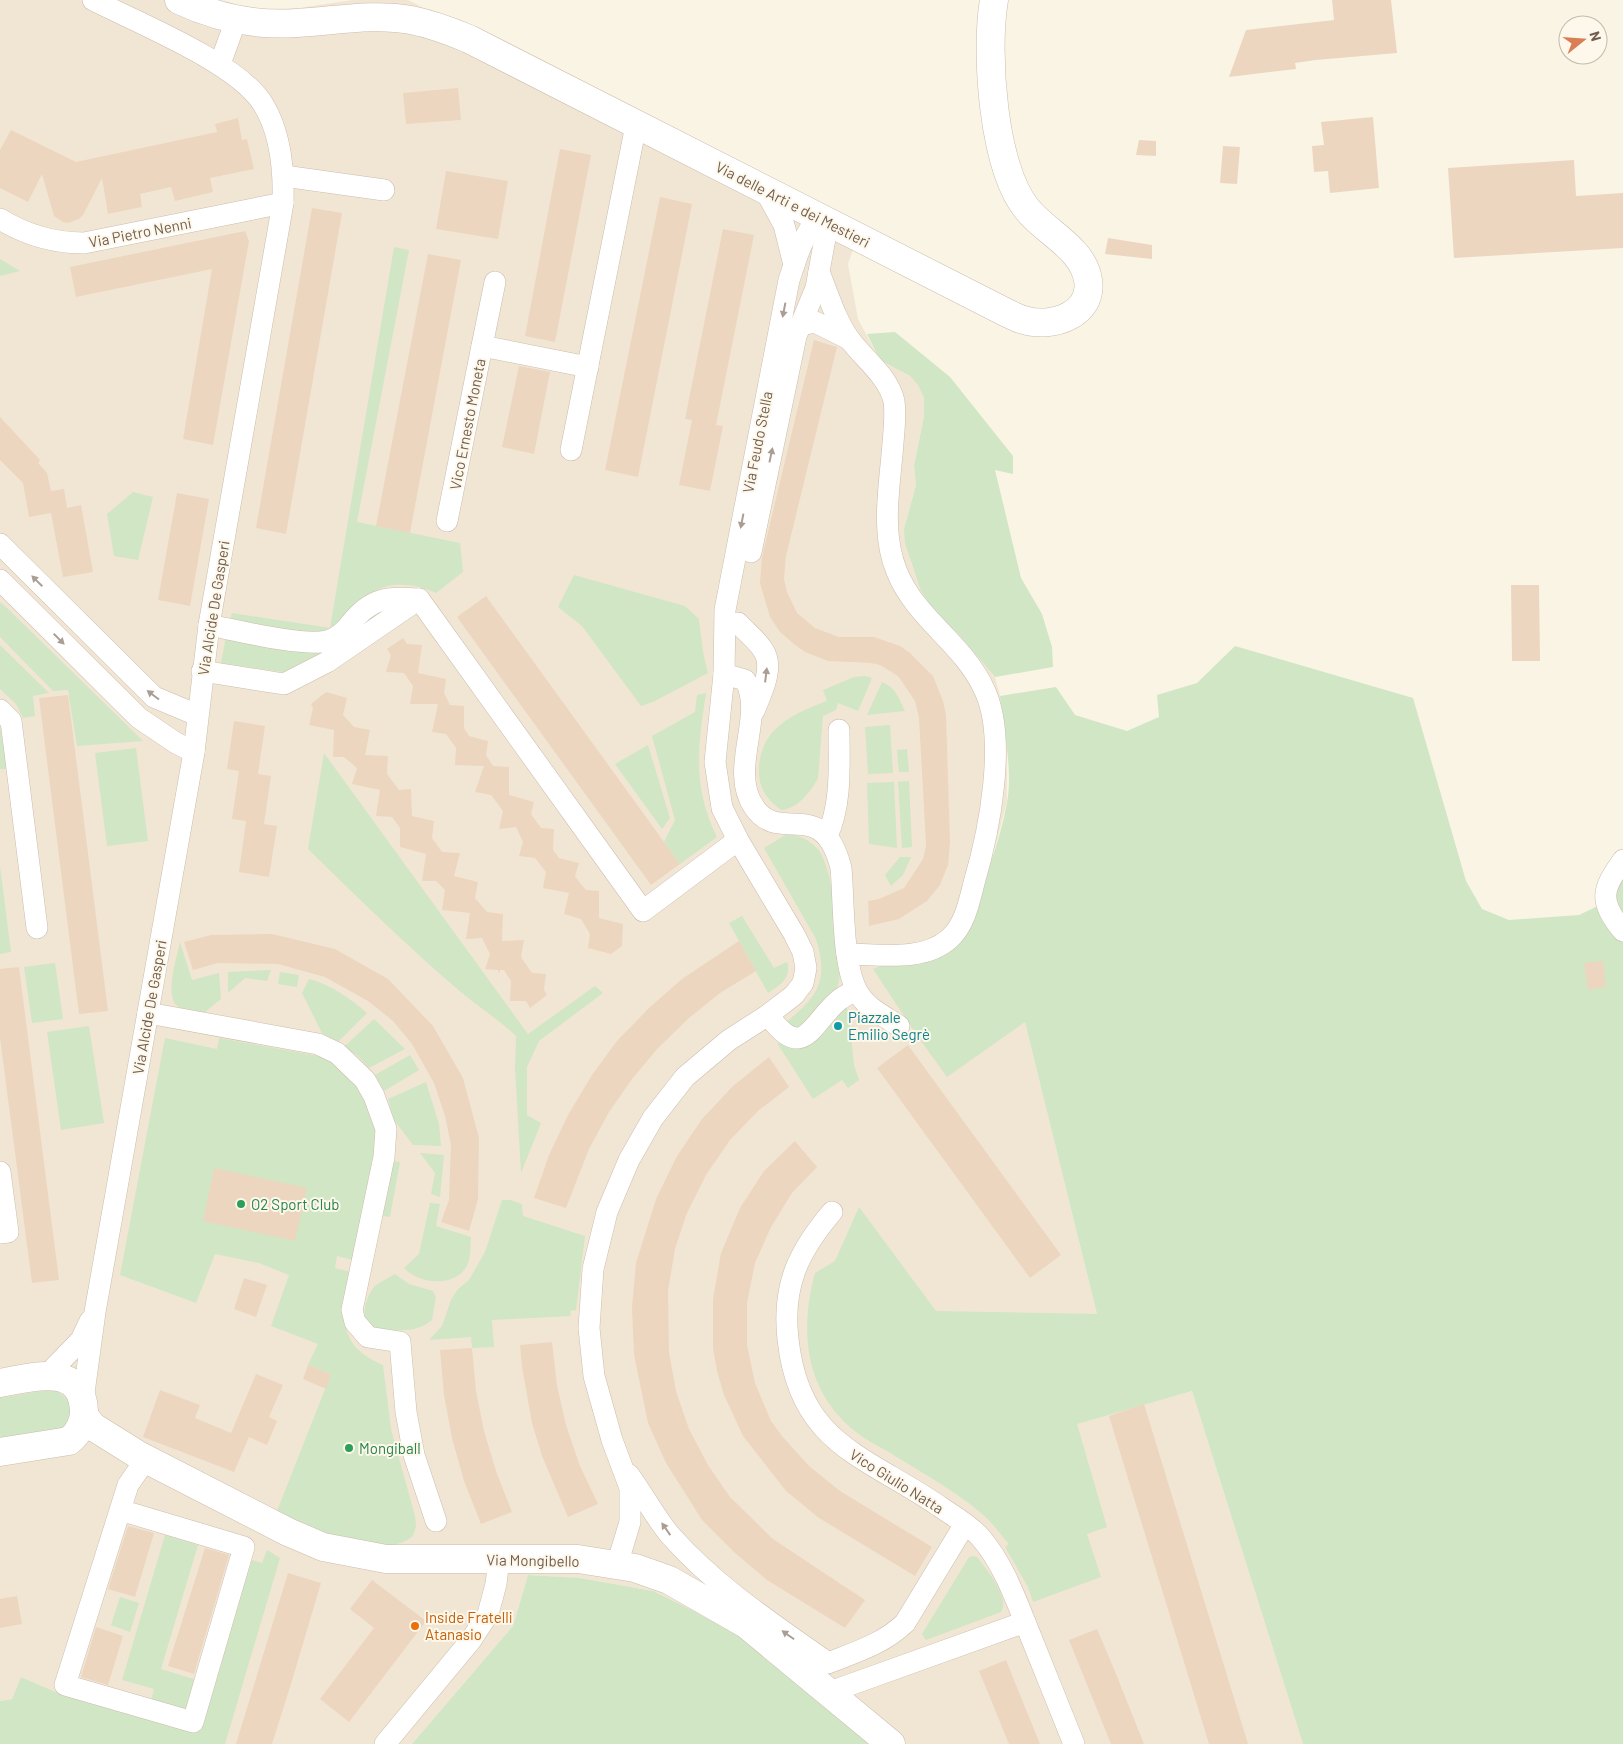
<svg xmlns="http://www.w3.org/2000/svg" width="1623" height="1744" viewBox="0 0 1623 1744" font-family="Barlow,sans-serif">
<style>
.residential{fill:#f1e6d4}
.green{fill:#d0e6c5}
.building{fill:#edd6bf}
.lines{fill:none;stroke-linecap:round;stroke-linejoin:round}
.minor-casing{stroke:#cbbcad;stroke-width:22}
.tertiary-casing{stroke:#cbbcad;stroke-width:29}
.minor{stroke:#fff;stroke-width:21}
.tertiary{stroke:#fff;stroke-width:28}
.oneway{fill:#aa9e94}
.culture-dot{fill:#0f9aa8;stroke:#fdf8eb;stroke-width:2}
.leisure-dot{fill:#2e9e5b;stroke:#fdf8eb;stroke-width:2}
.food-dot{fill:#e8710a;stroke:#fdf8eb;stroke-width:2}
.labels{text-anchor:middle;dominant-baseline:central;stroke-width:4;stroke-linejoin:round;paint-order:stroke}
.street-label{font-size:15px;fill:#715d4d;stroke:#fdf8eb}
.culture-label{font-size:15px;fill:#0d838f;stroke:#fdf8eb;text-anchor:start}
.leisure-label{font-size:15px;fill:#27864d;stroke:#fdf8eb;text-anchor:start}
.food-label{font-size:15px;fill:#c56008;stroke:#fdf8eb;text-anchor:start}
</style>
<rect width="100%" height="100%" fill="#faf4e5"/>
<path class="residential" d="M0 0H215L228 4 266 9 299 8 352 0H408L861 226 848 264 858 319 880 360 910 376 918 385 924 398V416L914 466 916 485 904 529 911 562 920 589 930 606 960 636 995 677 1000 696 1007 747V802L996 844 966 932 1025 1021 1121 1411 1192 1391 1303 1744H872L692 1610 653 1591 580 1578 528 1575 513 1626 412 1744H215L56 1692 21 1677 12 1699 0 1701Z"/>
<g class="green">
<path d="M394 247 409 250 357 522 460 543 463 572 436 593C417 584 390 580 372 593 361 600 357 611 348 619 340 626 330 631 322 636L229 623 232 613 330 628Z"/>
<path d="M0 259 20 271 0 276Z"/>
<path d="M895 332 950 377 1013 456V474L995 470 1021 578 1042 614 1052 647 1053 667 995 677 960 636 930 606 920 589 905 543 904 529 916 485 914 466 924 416V398L918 385 910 376 880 360 867 334Z"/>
<path d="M133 492 153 497 138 560 114 556 107 514Z"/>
<path d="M574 575 685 606 699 619 703 652 708 673 653 702 641 706 582 626 558 607Z"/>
<path d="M0 602 7 608 143 741 77 746 68 690 53 691 0 637Z"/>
<path d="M391 604 381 620 296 670 283 672 221 663 226 636 296 647 360 623Z"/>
<path d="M0 645 49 693 33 696 35 716 23 718 16 704 0 689Z"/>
<path d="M1235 646 1413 698 1466 881 1482 909 1509 920 1579 915 1598 906 1623 939V1744H1303L1192 1391 1077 1424 1107 1527 1087 1534 1101 1577 1033 1602 1028 1587 1005 1547 1009 1544C1000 1534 992 1522 981 1513 953 1489 920 1472 889 1452 878 1446 866 1440 856 1432 805 1392 799 1332 815 1273L835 1261 859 1207 936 1311 1097 1314 1025 1022 947 1077 918 1037 873 969 966 932C980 890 999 847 1007 803 1013 772 1004 728 1000 696L1056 687 1075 715 1127 731 1159 717 1157 695 1197 683Z"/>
<path d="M865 676 872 678 858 711 838 703 836 710 823 716 818 778C811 792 797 809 781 810 767 799 759 789 759 771 759 729 792 714 827 701L823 690 854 677Z"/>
<path d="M882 682C896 687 899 699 905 711L867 715Z"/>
<path d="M706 693C698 746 692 787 717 837L680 864 664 842 675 820 652 736 695 712 697 695Z"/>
<path d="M0 725 7 769H0Z"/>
<path d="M890 725 893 773 868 774 865 727Z"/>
<path d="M648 745 670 818 662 829 615 764Z"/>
<path d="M136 748 148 841 107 846 95 753Z"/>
<path d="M907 749 909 772H899L897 750Z"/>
<path d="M324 753 528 1034 595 986 603 993 539 1041 527 1067V1115L541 1123 521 1173 515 1068 516 1036C499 1020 480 1008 462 993 409 948 358 898 308 849Z"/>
<path d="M909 781 912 847 902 848 898 782Z"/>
<path d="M894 782 897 848 869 844 867 783Z"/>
<path d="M787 834C800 835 812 841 820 852 833 871 847 967 837 988 829 1005 811 1017 797 1029L786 1022C818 997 829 980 816 939L764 848Z"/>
<path d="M900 857H911L903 875 891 886 885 875Z"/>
<path d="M0 866 11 952 0 954Z"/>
<path d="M1623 869V922L1611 889Z"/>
<path d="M742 916 774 968 787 962C792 978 780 985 768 993L729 923Z"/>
<path d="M180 942 192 980 219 973 221 999 205 1012C197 1011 188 1011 181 1008 162 1002 177 957 180 942Z"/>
<path d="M55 963 63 1019 32 1023 24 967Z"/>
<path d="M271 970 267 981 245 978 228 993V972Z"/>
<path d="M280 972 299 975 297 987 278 984Z"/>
<path d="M309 979C332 985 349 998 367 1013L338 1042 322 1033 302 993Z"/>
<path d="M843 1007 847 1008 849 1015 854 1065 859 1080 848 1088 842 1080 813 1099 777 1043C792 1047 813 1046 824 1032 831 1023 833 1014 843 1007Z"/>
<path d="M374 1019 405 1049 369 1068 358 1056 344 1047Z"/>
<path d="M89 1026 104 1123 61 1130 47 1032Z"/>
<path d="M165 1038 217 1049 219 1038 319 1056 333 1062 359 1086 371 1112 377 1137 353 1260 337 1256 335 1268 351 1272C344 1316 334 1344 383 1365L391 1429 415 1516 416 1526 413 1536C378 1564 312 1527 277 1511L331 1374 308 1365 318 1344 271 1326 289 1275 259 1263 215 1254 196 1303 120 1275Z"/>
<path d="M410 1055 419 1070 384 1091 375 1075Z"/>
<path d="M426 1082 439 1124 441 1146 413 1145 394 1120 388 1099Z"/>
<path d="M420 1153 444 1155 440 1197 431 1194 435 1173Z"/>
<path d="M392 1161 400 1162 390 1217 383 1216Z"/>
<path d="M502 1200H510L522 1204 523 1216 585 1236 576 1310 570 1311 571 1316 492 1320 494 1347 472 1348 471 1337 429 1340 442 1326 451 1300 457 1290 469 1280 485 1252Z"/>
<path d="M430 1203 440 1204 436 1226 471 1237C470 1244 471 1253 469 1260 462 1288 420 1286 404 1268L419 1254Z"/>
<path d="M395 1274 409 1284 433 1291 436 1297 432 1320C421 1329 410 1331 395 1330 375 1329 359 1329 366 1303 368 1297 370 1291 375 1286 381 1281 389 1278 395 1274Z"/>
<path d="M53 1389 67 1398 73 1407 68 1424 61 1429 0 1439V1398Z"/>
<path d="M165 1535 198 1545 161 1669 200 1681 190 1713 151 1701 154 1689 122 1680Z"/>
<path d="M267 1550 280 1558 225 1744H0V1701L12 1699 21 1677 56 1692 196 1733 252 1560 262 1563Z"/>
<path d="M973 1556 977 1557C986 1569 1011 1598 1001 1612L926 1640 922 1634 969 1557Z"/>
<path d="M528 1575 580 1578 653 1591 692 1610 735 1634 872 1744H412L513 1626Z"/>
<path d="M120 1597 139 1603 130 1632 111 1625Z"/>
</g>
<g class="building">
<path d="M1332 0H1391L1397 53 1316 60 1295 63 1296 69 1229 77 1246 30 1334 20Z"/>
<path d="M458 88 461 120 406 124 403 93Z"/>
<path d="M1373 117 1379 188 1330 193 1328 171 1314 172 1312 146 1324 145 1321 122Z"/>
<path d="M238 118 242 140 247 139 254 169 210 178 213 192 175 201 171 187 140 194 142 207 108 214 102 178 83 215 79 219 68 223 63 222 54 216 42 174 28 202 0 188V150L11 130 76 162 217 132 215 124Z"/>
<path d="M1139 140 1156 141V156L1136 155Z"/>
<path d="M1223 146 1240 147 1237 184 1220 183Z"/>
<path d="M560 149 591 155 555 342 525 336Z"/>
<path d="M1574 160 1576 196 1623 193V248L1454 258 1448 168Z"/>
<path d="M446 171 508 181 498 239 436 229Z"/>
<path d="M660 197 692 204 638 477 605 470Z"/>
<path d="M312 208 342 213 286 534 256 528Z"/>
<path d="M723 229 754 235 716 425 723 426 710 491 679 485 692 420 685 419Z"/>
<path d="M245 231 249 241 213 445 183 439 212 269 76 297 70 267Z"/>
<path d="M1108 238 1152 245V259L1105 254Z"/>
<path d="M428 254 461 260 410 533 376 526Z"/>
<path d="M814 340 837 347 786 556 784 579 787 592 797 613 815 628 839 637H874L900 646 910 653 933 676 943 701 946 715 950 842 948 865 940 885 927 901 899 919 869 926 868 901 879 899 904 888 923 859 926 846 923 789 919 718 915 701 898 676 880 665 871 663 828 661 805 652 794 644 780 632 770 617 760 583 762 557Z"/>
<path d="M519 366 550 372 534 454 502 447Z"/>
<path d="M0 417 40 460 38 463 47 473 51 491 64 489 67 508 81 505 93 572 63 577 51 513 29 517 23 483 0 460Z"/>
<path d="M177 493 209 499 190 606 158 600Z"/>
<path d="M1511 585H1539L1540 661H1512Z"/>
<path d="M486 596 680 864 651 885 457 617Z"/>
<path d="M403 638 407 644 422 645 418 673 446 679 444 693 450 705 464 706V728L469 736 488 741 486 755 493 766 509 767V795L534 802 531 814 541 828 554 829 553 850 559 858 579 863 575 876 580 883 586 890 599 891V918L623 924 622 946 611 954 588 948 590 934 581 919 564 914 569 893 543 888 546 872 535 858 519 856 523 842 516 827 499 829 503 811 491 795 475 792 484 766 455 765 456 748 446 734 432 732 438 704H410L413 686 404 673 386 672 391 655 387 649Z"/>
<path d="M326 692 347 698 343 715 354 727 370 730 365 755 388 756 387 774 399 790 411 789 412 816 434 821 432 838 442 852 460 853 454 876 478 882 475 898 487 912 503 914 502 941 524 940 521 957 532 973 546 974 544 990 547 995 530 1008 526 1001H510L511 981 504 970H500V974L498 970 485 969 490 954 482 938 466 939 470 913 442 910 445 890 436 881H422L426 854 400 847V828L392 817 376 816 380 790 352 784 357 768 344 757H333L334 730 309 725 313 708 311 704Z"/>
<path d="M68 695 108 1011 79 1014 39 698Z"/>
<path d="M234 721 265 726 258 774 271 776 264 824 277 826 269 877 239 872 246 821 232 819 239 771 227 769Z"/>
<path d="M272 934 335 949 388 979 433 1026 463 1078 479 1138 478 1199 469 1231 441 1222 449 1200 450 1170 451 1145 445 1116 434 1083 412 1044 393 1021 368 1001 325 977 278 964 218 963 193 970 184 942 211 935Z"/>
<path d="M739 941 756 971 720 993 689 1018 658 1048 632 1079 609 1112 589 1149 566 1208 534 1198 549 1155 568 1115 592 1075 617 1041 650 1007 682 979Z"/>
<path d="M1603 961 1606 987 1588 990 1584 963Z"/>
<path d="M19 967 59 1280 32 1283 0 1038V969Z"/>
<path d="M908 1045 1061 1255 1030 1278 877 1068Z"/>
<path d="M769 1057 789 1087 758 1111 730 1140 706 1175 687 1213 675 1249 668 1291 669 1352 676 1391 689 1429 708 1465 730 1497 773 1539 865 1600 845 1628 767 1580 734 1552 702 1520 666 1463 648 1423 634 1355 632 1307 636 1263 656 1199 677 1156 702 1119 733 1086Z"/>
<path d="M795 1141 817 1167 792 1193 771 1227 755 1263 747 1303V1345L755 1383 771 1421 782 1436 809 1466 840 1491 932 1547 915 1576 819 1518 786 1491 743 1436 724 1395 717 1371 713 1349V1299L721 1253 740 1208 764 1171Z"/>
<path d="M214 1168 307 1188 295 1241 203 1221Z"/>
<path d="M244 1278 267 1285 256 1317 234 1309Z"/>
<path d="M552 1342 557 1385 566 1425 580 1466 598 1504 568 1517 542 1456 532 1423 522 1367 520 1345Z"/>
<path d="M472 1348 476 1391 484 1431 496 1471 512 1512 481 1524 464 1481 452 1438 444 1395 440 1350Z"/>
<path d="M308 1365 331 1374 326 1389 303 1379Z"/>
<path d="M256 1374 283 1385 269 1417 277 1421 267 1445 249 1437 234 1472 143 1437 160 1390 200 1405 195 1418 231 1433Z"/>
<path d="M1144 1404 1188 1548 1248 1744H1209L1109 1416Z"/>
<path d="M128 1526 154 1533 135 1597 108 1589Z"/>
<path d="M205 1548 229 1555 194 1674 168 1666Z"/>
<path d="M288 1573 321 1583 291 1684 272 1744H236Z"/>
<path d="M372 1580 426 1621 349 1722 320 1699 374 1628 350 1609Z"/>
<path d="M17 1596 22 1624 0 1628V1599Z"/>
<path d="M96 1627 123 1636 108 1685 81 1677Z"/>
<path d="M1097 1629 1114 1669 1144 1744H1111L1069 1640Z"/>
<path d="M1006 1660 1014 1680 1040 1744H1009L991 1700 979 1671Z"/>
</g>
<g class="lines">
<g class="minor-casing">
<g id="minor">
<path d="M220 64 236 20"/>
<path d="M284 176 384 190"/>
<path d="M765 190 784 225 794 265"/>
<path d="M0 219C26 235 54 243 84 243L283 203"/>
<path d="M819 272C828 294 836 321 850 340 865 360 888 376 894 401 896 414 894 430 893 443 890 485 880 532 897 572 916 619 963 643 984 689 1008 738 989 832 974 883 969 902 965 925 949 939 923 962 880 954 847 954"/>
<path d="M801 325 815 322 849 339"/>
<path d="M482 346 495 282"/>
<path d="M571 450 636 125"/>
<path d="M447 521 482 346 588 367"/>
<path d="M0 544 154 697 197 715"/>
<path d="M751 552 796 336 816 288 828 222"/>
<path d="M0 580 139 718 176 743 194 752"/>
<path d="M738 623C746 632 757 640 763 650 775 667 761 694 754 711"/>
<path d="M209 625C235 630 304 647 327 641 338 638 345 631 351 623 372 597 388 597 419 599L643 911 738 840"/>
<path d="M202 671 284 684 327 662 419 599"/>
<path d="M724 674 745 680C766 715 728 769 754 807 780 846 822 794 841 868 844 900 842 963 857 991 865 1007 884 1016 899 1026"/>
<path d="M0 710 11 721 37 928"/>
<path d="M827 836C842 804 839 764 839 730"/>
<path d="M1623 860C1602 890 1598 900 1623 931"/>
<path d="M148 1013 318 1044 337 1053 365 1080 374 1096 386 1129 384 1157 352 1310 355 1322 368 1337 400 1342 406 1412 414 1455 436 1521"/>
<path d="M768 1015C804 1064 811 1023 839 1000 844 996 851 993 856 990"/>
<path d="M0 1172 8 1232 0 1233"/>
<path d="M832 1212C798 1252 782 1286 788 1339 799 1444 864 1455 939 1506 953 1516 970 1525 981 1538 1004 1565 1016 1600 1029 1632 1044 1669 1059 1707 1074 1744"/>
<path d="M47 1375 81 1340 90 1321"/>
<path d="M83 1400 95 1312 194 752 209 625 283 203C284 171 281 133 263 104 238 63 138 23 93 0"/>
<path d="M629 1475C643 1494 655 1517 670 1535 715 1586 773 1624 828 1663 856 1652 883 1644 905 1623L965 1524"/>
<path d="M120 1510 244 1547 193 1722 65 1685 128 1485 146 1459"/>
<path d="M617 1565 630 1522V1488L612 1440 594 1376 589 1328 593 1269 607 1212 629 1160 653 1118 685 1077 729 1040 768 1015 794 995 803 983 806 968 803 952 794 934 738 840 722 808 715 762 724 674 725 610 789 280C797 257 802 236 819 217"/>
<path d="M830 1692 1025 1622"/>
<path d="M385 1744 471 1640 488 1614 496 1584 499 1559"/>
</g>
</g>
<g class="tertiary-casing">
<g id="tertiary">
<path d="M179 0C217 18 256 26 297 23 335 21 373 13 411 20 431 24 450 31 469 39L1007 313C1012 315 1018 319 1024 320 1052 329 1094 314 1088 280 1083 248 1046 233 1027 209 993 168 985 53 994 0"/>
<path d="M0 1383C32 1377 82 1362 84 1411 84 1424 79 1433 69 1441L0 1452"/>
<path d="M84 1415 92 1426 140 1456 288 1532 323 1547 386 1559H578L635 1568 669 1580 746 1624 891 1744"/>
</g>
</g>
<use href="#minor" class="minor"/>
<use href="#tertiary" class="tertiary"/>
</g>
<defs><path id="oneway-solid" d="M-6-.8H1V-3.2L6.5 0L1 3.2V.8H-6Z" transform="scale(1.25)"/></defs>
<g class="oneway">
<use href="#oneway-solid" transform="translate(784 310) rotate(101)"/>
<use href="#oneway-solid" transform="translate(771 455) rotate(-78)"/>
<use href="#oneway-solid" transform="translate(742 521) rotate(101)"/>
<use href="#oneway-solid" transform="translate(37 581) rotate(-135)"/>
<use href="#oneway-solid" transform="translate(59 639) rotate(45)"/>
<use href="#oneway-solid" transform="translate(766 675) rotate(-83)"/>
<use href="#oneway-solid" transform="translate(153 695) rotate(-143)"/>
<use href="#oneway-solid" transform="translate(666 1529) rotate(-125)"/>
<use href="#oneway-solid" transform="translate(788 1635) rotate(-145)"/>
</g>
<circle class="culture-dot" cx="838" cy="1026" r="5"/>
<g class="leisure-dot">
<circle cx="241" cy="1204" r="5"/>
<circle cx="349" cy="1448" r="5"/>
</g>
<circle class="food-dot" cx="415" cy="1626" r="5"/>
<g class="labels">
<g class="street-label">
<text transform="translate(793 204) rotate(27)">Via delle Arti e dei Mestieri</text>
<text transform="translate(140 232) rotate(-11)">Via Pietro Nenni</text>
<text transform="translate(467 424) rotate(-79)">Vico Ernesto Moneta</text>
<text transform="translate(757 442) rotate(-79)">Via Feudo Stella</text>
<text transform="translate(213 608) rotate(-81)">Via Alcide De Gasperi</text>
<text transform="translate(149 1007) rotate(-80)">Via Alcide De Gasperi</text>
<text transform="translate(897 1481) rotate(32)">Vico Giulio Natta</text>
<text transform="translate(533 1560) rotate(1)">Via Mongibello</text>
</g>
<g class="culture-label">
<text x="848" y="1017">Piazzale<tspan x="848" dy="17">Emilio Segrè</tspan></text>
</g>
<g class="leisure-label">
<text x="251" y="1204">O2 Sport Club</text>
<text x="359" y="1448">Mongiball</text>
</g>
<g class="food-label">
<text x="425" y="1617">Inside Fratelli<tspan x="425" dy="17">Atanasio</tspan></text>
</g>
</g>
<g transform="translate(1583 40) rotate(73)"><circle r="24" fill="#fdf8eb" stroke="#c5baac"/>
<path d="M0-4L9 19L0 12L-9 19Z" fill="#da7e55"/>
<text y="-8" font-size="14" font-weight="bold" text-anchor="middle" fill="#715d4d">N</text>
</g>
</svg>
